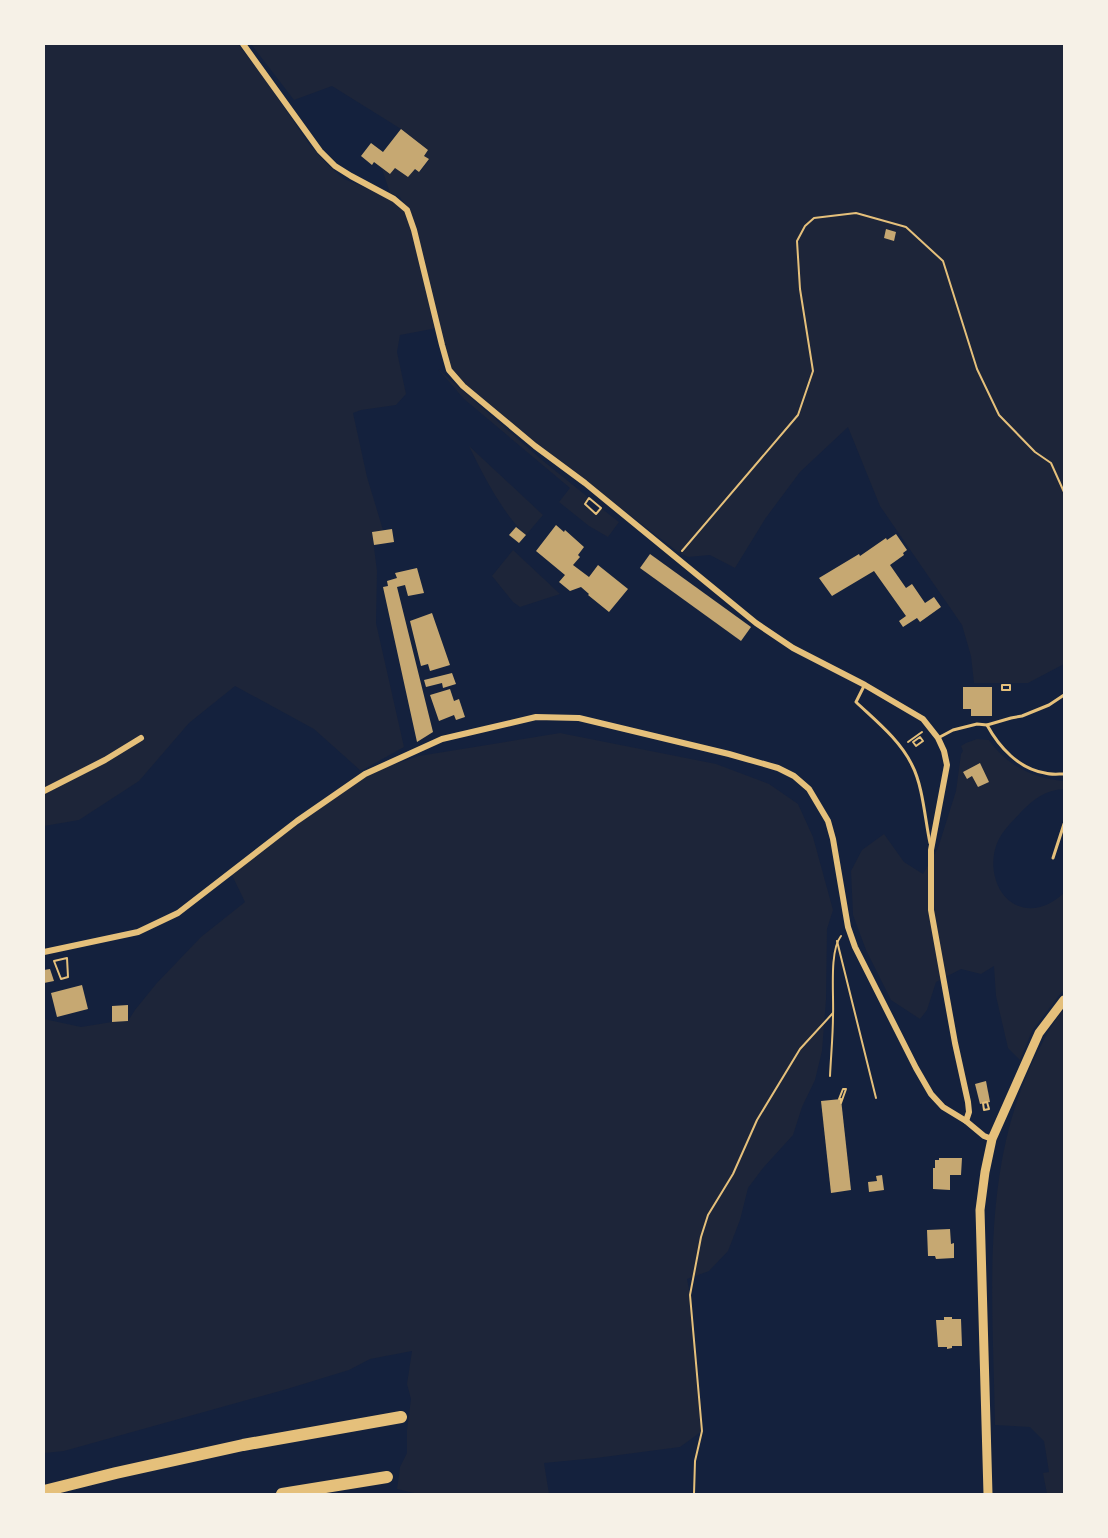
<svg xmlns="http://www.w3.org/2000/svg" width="1108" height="1538" viewBox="0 0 1108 1538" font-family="'DejaVu Sans',sans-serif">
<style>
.green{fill:#1d2539}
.building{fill:#c6a872}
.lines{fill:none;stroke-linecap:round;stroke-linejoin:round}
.path{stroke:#e5c07b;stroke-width:2}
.service{stroke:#e5c07b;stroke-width:3}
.minor{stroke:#e5c07b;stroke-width:6}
.secondary{stroke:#e5c07b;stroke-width:9}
.motorway{stroke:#e5c07b;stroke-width:12}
</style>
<rect width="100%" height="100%" fill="#14213d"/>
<g class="green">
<path d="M44 44H238L265 79 309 144 329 166 344 179 394 199 406 208 400 197 390 193 382 169 390 174 395 168 408 177 415 169 420 172 429 160 424 156 428 150 401 129 332 86 294 100 251 44H1064V664L1028 683H974L971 656 962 625 880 506 848 427 800 472 765 519 735 568 710 555 688 557 678 552 534 442 535 446 449 370 437 328 400 335 397 352 406 394 396 405 361 410 353 413 367 477 383 530 372 532 377 571 376 623 404 747 361 771 314 729 235 686 189 723 139 781 79 820 44 826Z"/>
<path d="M438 369 542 460 589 498 585 504 596 513 601 508 619 522 608 537 589 526 559 502 570 488 464 399Z"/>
<path d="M469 446 543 515 526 535C504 516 482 473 469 446Z"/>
<path d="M513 550 560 594 520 607 513 602 492 576Z"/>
<path d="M560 733 716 764 769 784 798 804 813 837 833 910 827 929 826 1000 822 1051 815 1080 802 1107 793 1135 763 1168 748 1188 740 1220 728 1251 709 1271 687 1279 690 1295 702 1431 680 1447 596 1458 544 1463 549 1494H418L397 1489 400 1467 407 1453V1430L411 1399 407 1384 412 1351 370 1359 349 1370 287 1389 64 1451 44 1453V1019L81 1027 112 1022 128 1021 135 1010 156 984 201 937 245 902 231 873 365 774 419 756Z"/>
<path d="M977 739 989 740C1006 765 1034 779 1064 781V789C1045 790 1034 799 1021 812 1013 821 1003 830 998 841 984 871 1002 916 1040 907 1049 905 1057 899 1064 893V989L1032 1031 1020 1060 1008 1048 996 996 994 966 981 974 961 969 936 982 927 1010 920 1019 891 1000 866 950 853 915 851 871 862 850 884 834 904 862 923 874 938 848 956 791 961 754 963 751 961 746 966 743Z"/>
<path d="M1064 1009V1494H1047L1043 1473 1049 1472 1044 1441 1030 1427 995 1425C993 1300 979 1165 1038 1051 1046 1036 1053 1021 1064 1009Z"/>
</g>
<g class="building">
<path d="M401 129 428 150 424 156 429 159 419 172 415 169 408 177 395 168 390 174 374 162 372 165 361 156 371 143 383 152Z"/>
<path d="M886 229 896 232 894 241 884 238Z"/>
<path d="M556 525 564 532 565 530 584 547 578 555 580 557 573 565 589 577 598 565 628 589 609 612 588 595 589 594 581 587 570 591 559 582 565 575 536 551Z"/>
<path d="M516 527 526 535 519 543 509 535Z"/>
<path d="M392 529 394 542 374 545 372 532Z"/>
<path d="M896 534 907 550 903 553 904 555 890 565 906 588 912 584 925 603 934 597 941 607 920 622 917 618 903 627 899 621 906 616 874 571 832 596 819 578 859 554 860 556 886 538 887 540Z"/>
<path d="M650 554 751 627 741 641 640 568Z"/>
<path d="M417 568 424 593 408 596 405 585 397 587 433 732 417 742 383 587 388 586 387 581 397 578 395 573Z"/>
<path d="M432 613 450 665 430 671 428 664 421 666 410 621Z"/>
<path d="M452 673 456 684 443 688 442 683 426 687 424 680Z"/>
<path d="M963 687H992V716H971V709H963Z"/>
<path d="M450 689 454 701 459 699 465 717 456 720 454 715 439 721 430 695Z"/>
<path d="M980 763 989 782 978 787 972 776 967 779 963 772Z"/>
<path d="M50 969 54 981 44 983V970Z"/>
<path d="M82 985 88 1009 57 1017 51 993Z"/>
<path d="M128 1005V1021L112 1022V1006Z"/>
<path d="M986 1081 990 1102 980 1104 975 1084Z"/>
<path d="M841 1099 851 1190 831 1193 821 1101Z"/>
<path d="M939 1158H962L961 1175H950V1190L933 1189V1168H935V1160H939Z"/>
<path d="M882 1175 884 1190 869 1192 868 1182 877 1181 876 1176Z"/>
<path d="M950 1229 951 1244 954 1243V1258L936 1259 935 1256H928L927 1230Z"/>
<path d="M944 1317H952V1319H961L962 1346H952V1348L947 1349V1347H938L936 1320H944Z"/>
</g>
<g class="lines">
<g class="path">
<path d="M589 498 601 508 596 514 585 504Z"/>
<path d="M682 551 798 415 813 371 800 289 797 241 805 226 814 218 856 213 906 227 943 261 977 369 999 415 1035 452 1051 463 1064 492"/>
<rect x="1002" y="685" width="8" height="5"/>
<path d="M920 737 923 741 916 746 913 742Z"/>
<path d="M908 742 922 732"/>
<path d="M837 941 876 1098"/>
<path d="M67 958 68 977 61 979 54 961Z"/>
<path d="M830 1076C831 1055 833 1035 833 1015 834 995 829 951 841 936"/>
<path d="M843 1089H846L841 1103V1099H839Z"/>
<path d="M987 1102 989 1109 984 1110 983 1103Z"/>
<path d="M694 1494 695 1461 702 1431 690 1295 701 1237 708 1215 733 1174 757 1120 800 1049 833 1013"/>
</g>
<g class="service">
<path d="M864 686 856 702C876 721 900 740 912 765 923 786 925 820 930 843"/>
<path d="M987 725C999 747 1019 769 1045 773 1051 775 1058 774 1064 774"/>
<path d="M938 738 953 730 977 724 987 725 1011 718 1022 716 1049 705 1064 695"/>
<path d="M1053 858 1064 824"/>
</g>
<g class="minor">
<path d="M243 44 302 126 320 151 335 166 351 176 394 199 407 210 414 230 442 345 449 370 463 386 535 446 585 483 756 623 793 648 865 685 923 719 938 738 944 751 947 765 931 850V910L955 1043 968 1102 969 1112 966 1121"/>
<path d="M44 791 105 760 141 738"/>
<path d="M44 952 138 932 178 913 297 821 365 774 442 739 536 717 579 718 729 754 778 768 794 776 809 789 828 821 833 839 848 927 855 947 916 1068 931 1094 943 1107 966 1121 984 1136 992 1139"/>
</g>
<path class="secondary" d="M988 1494 980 1210 985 1172 992 1139 1039 1033 1064 1000"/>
<g class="motorway">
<path d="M44 1491 116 1473 243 1445 401 1417"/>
<path d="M282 1494 387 1477"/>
</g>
</g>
<rect width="1108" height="1538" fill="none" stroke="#f6f1e7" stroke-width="90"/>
</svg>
